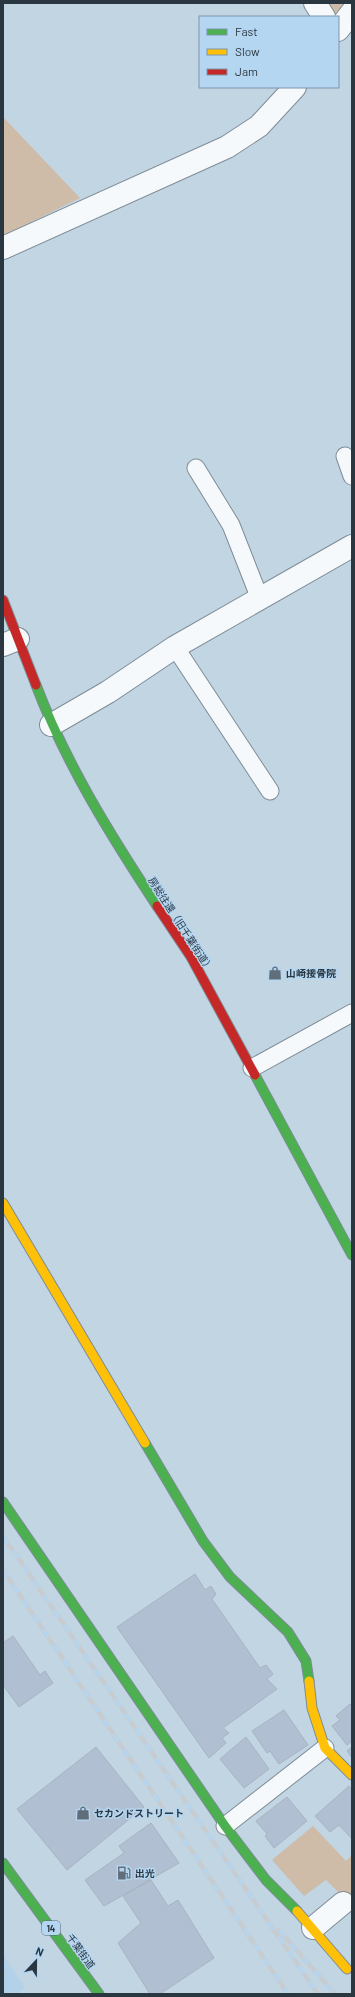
<svg xmlns="http://www.w3.org/2000/svg" width="355" height="1997" viewBox="0 0 355 1997" font-family="Barlow,'Noto Sans JP',sans-serif">
<style>
.built{fill:#b3d1e9}
.green{fill:#cebba8}
.building{fill:#b1bfd2;stroke:#a8b3bf}
.lines{fill:none;stroke-linecap:round;stroke-linejoin:round}
.lane-casing{stroke:#7e8c97;stroke-width:19}
.street-casing{stroke:#7e8c97;stroke-width:24}
.fast-casing{stroke:#7e8c97;stroke-width:11}
.slow-casing{stroke:#7e8c97;stroke-width:11}
.jam-casing{stroke:#7e8c97;stroke-width:11}
.lane{stroke:#f6f9fb;stroke-width:17}
.street{stroke:#f6f9fb;stroke-width:22}
.fast{stroke:#4caf50;stroke-width:9}
.slow{stroke:#ffc107;stroke-width:9}
.jam{stroke:#c62828;stroke-width:9}
.rail-casing{stroke:#c7ccd1;stroke-width:4.5}
.rail{stroke:#b5d6f1;stroke-width:3;stroke-dasharray:9;stroke-linecap:butt}
.labels{text-anchor:middle;dominant-baseline:central;stroke-width:3;stroke-linejoin:round;paint-order:stroke}
.shield{fill:#b5d6f1;stroke:#546776;stroke-width:1}
.shield-label{font-size:9px;font-weight:bold;fill:#2a3741}
.street-label{font-size:10px;fill:#2a3741;stroke:#b5d6f1}
.poi-label{font-size:10px;font-weight:bold;fill:#2a3741;stroke:#b5d6f1;text-anchor:start}
</style>
<rect width="100%" height="100%" fill="#c2d5e3"/>
<path class="built" d="M3 1955 25 1987 18 1994H3Z"/>
<g class="green">
<path d="M327 3H349L336 17Z"/>
<path d="M3 117 80 198 3 236Z"/>
<path d="M313 1826 346 1861 352 1855V1906L326 1880 304 1896 272 1860Z"/>
</g>
<g class="building">
<path d="M195 1574 205 1590 211 1586 216 1594 212 1599 260 1668 266 1665 273 1674 267 1679 277 1689 223 1728 229 1733 222 1738 226 1743 209 1758 117 1627Z"/>
<path d="M13 1636 40 1675 45 1671 53 1683 19 1707 3 1685V1643Z"/>
<path d="M350 1704 352 1707V1741L347 1745 332 1726 340 1720 336 1716Z"/>
<path d="M284 1710 308 1745 279 1764 270 1751 267 1753 252 1731Z"/>
<path d="M246 1737 269 1769 244 1788 220 1759Z"/>
<path d="M96 1747 144 1807 67 1870 17 1809Z"/>
<path d="M352 1747V1758L347 1751Z"/>
<path d="M349 1786 352 1790V1839L339 1825 330 1832 315 1816Z"/>
<path d="M287 1797 307 1821 274 1848 265 1836 267 1834 256 1821Z"/>
<path d="M151 1823 179 1863 104 1906 85 1880 124 1853 119 1846Z"/>
<path d="M151 1880 168 1906 178 1900 214 1958 160 1994H150L118 1943 141 1923 123 1896Z"/>
</g>
<g class="lines">
<g class="lane-casing">
<g id="lane">
<path d="M345 456 352 476"/>
<path d="M196 468 231 525 260 599"/>
<path d="M175 647 270 791"/>
<path d="M252 1068 352 1013"/>
<path d="M225 1826 325 1748"/>
</g>
</g>
<g class="street-casing">
<g id="street">
<path d="M315 3 324 17"/>
<path d="M338 30 352 12"/>
<path d="M3 248 227 147 259 126 295 87"/>
<path d="M3 645 18 639"/>
<path d="M51 725 108 692 175 647 352 546"/>
<path d="M313 1928 343 1903"/>
</g>
</g>
<g class="fast-casing">
<g id="fast">
<path d="M36 685C66 764 111 836 157 906"/>
<path d="M255 1075 352 1255"/>
<path d="M145 1443 203 1541 230 1577 288 1632 306 1661 309 1681"/>
<path d="M3 1502 225 1826 266 1880 297 1911"/>
<path d="M3 1863 99 1994"/>
</g>
</g>
<g class="slow-casing">
<g id="slow">
<path d="M3 1203 145 1443"/>
<path d="M309 1681 312 1708 325 1748 352 1775"/>
<path d="M297 1911 347 1969"/>
</g>
</g>
<g class="jam-casing">
<g id="jam">
<path d="M3 600 36 685"/>
<path d="M157 906 191 957 255 1075"/>
</g>
</g>
<use href="#lane" class="lane"/>
<use href="#street" class="street"/>
<use href="#fast" class="fast"/>
<use href="#slow" class="slow"/>
<use href="#jam" class="jam"/>
<g class="rail-casing">
<g id="rail">
<path d="M3 1536 318 1994"/>
<path d="M3 1570 288 1994"/>
<path d="M279 1930 335 1994"/>
</g>
</g>
<use href="#rail" class="rail"/>
</g>
<defs>
<g id="shop-bare" transform="scale(1.08)"><path d="M-5-2.5h2.3a2.7 3.5 0 0 1 5.4 0H5L5.5 6h-11ZM-1.5-2.5h3a1.5 2.3 0 0 0-3 0Z" fill="#5f6e7a" stroke="#b5d6f1" stroke-width="2.5" paint-order="stroke"/></g>
<g id="fuel-bare" transform="scale(1.08)"><path d="M-5.5-6h7V0h2V4h1.3V-2.5L3-4.5l.8-.8L6-3V5H2.5V1h-1V6h-7ZM-4.2-4.7v3.2H.2V-4.7Z" fill="#5f6e7a" stroke="#b5d6f1" stroke-width="2.5" paint-order="stroke"/></g>
</defs>
<g fill-rule="evenodd">
<use href="#shop-bare" x="275" y="973"/>
<use href="#shop-bare" x="83" y="1813"/>
<use href="#fuel-bare" x="124" y="1873"/>
</g>
<g class="labels">
<rect class="shield" x="42" y="1921" width="18" height="14" rx="3"/>
<g class="shield-label">
<text x="51" y="1928">14</text>
</g>
<g class="street-label">
<text transform="translate(181 924) rotate(57)">房総往還（旧千葉街道）</text>
<text transform="translate(81 1951) rotate(54)">千葉街道</text>
</g>
<g class="poi-label">
<text x="286" y="973">山崎接骨院</text>
<text x="94" y="1813">セカンドストリート</text>
<text x="135" y="1873">出光</text>
</g>
</g>
<rect width="355" height="1997" fill="none" stroke="#2a3741" stroke-width="8"/>
<rect x="199" y="16" width="140" height="72" fill="#b5d6f1" stroke="#7d96ab"/>
<rect x="207" y="29" width="20" height="6" fill="#4caf50" stroke="#7d96ab"/>
<text x="235" y="36" font-size="12" fill="#2a3741">Fast</text>
<rect x="207" y="49" width="20" height="6" fill="#ffc107" stroke="#7d96ab"/>
<text x="235" y="56" font-size="12" fill="#2a3741">Slow</text>
<rect x="207" y="69" width="20" height="6" fill="#c62828" stroke="#7d96ab"/>
<text x="235" y="76" font-size="12" fill="#2a3741">Jam</text>
<g transform="translate(36 1961) rotate(22)" stroke="#b5d6f1" stroke-width="3" paint-order="stroke">
<path d="M0-3L7 15L0 10L-7 15Z" fill="#2a3741"/>
<text y="-6" font-size="11" font-weight="bold" text-anchor="middle" fill="#2a3741">N</text>
</g>
</svg>
